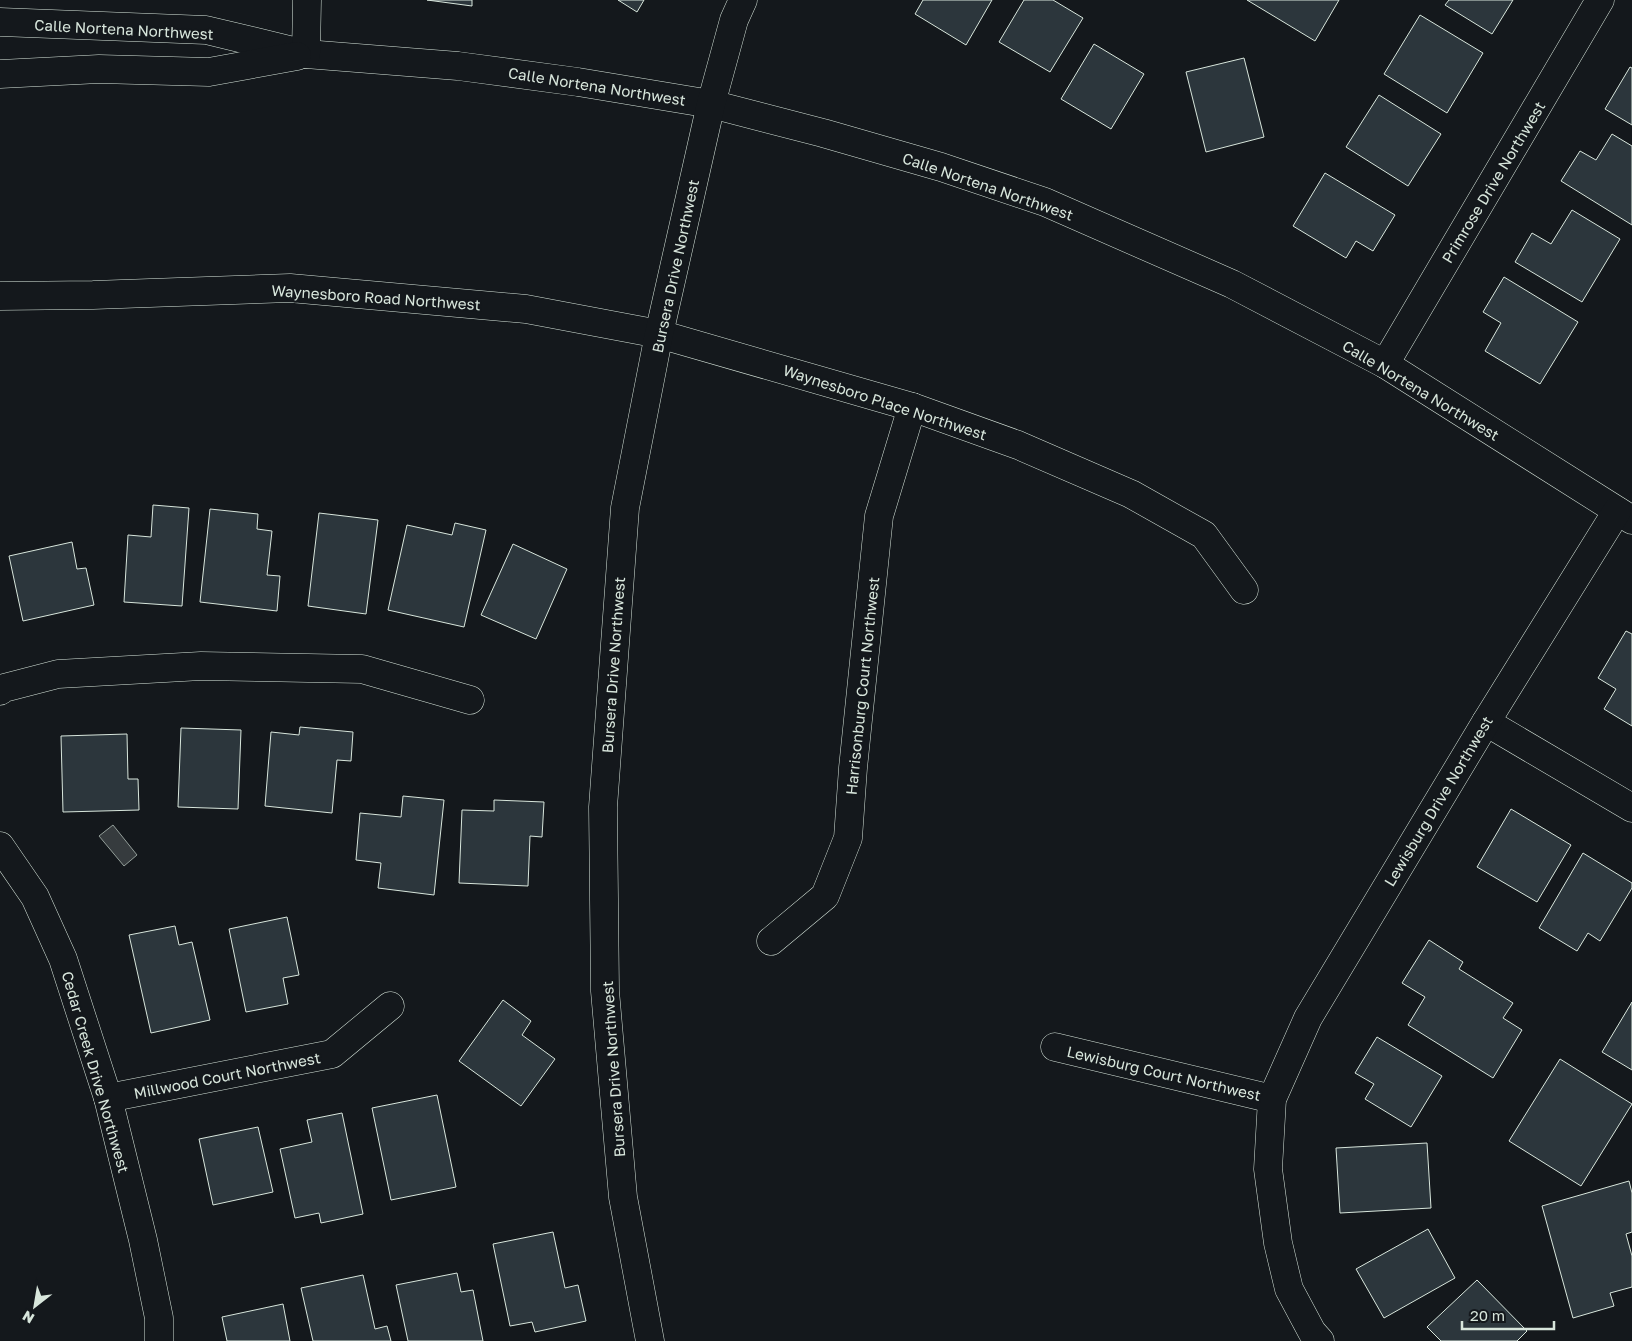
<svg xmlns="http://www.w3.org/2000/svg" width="1632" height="1341" viewBox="0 0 1632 1341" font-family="'Golos Text',sans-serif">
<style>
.water{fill:#363b3e;stroke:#939e99}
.building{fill:#2c363c;stroke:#d8e6dc}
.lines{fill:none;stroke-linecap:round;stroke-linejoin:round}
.minor-casing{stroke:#d8e6dc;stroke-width:29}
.minor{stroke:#14181c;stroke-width:28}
.labels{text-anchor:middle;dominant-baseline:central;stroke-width:4;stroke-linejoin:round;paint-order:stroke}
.street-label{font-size:15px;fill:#d8e6dc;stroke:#14181c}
</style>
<rect width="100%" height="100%" fill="#14181c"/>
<path class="water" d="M113 825 137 855 124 866 99 836Z"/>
<g class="building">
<path d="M427 0H472V6Z"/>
<path d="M618 0H644L637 12Z"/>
<path d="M923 0H992L966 45 915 14Z"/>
<path d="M1024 0H1053L1083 18 1050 72 999 42Z"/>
<path d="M1247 0H1339L1315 41Z"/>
<path d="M1449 0H1513L1492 34 1445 5Z"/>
<path d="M1420 15 1483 53 1447 113 1384 74Z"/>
<path d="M1094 44 1144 74 1111 129 1061 99Z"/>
<path d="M1244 58 1264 137 1206 152 1186 72Z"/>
<path d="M1630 67 1632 68V125L1605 109Z"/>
<path d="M1379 95 1441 134 1408 186 1346 147Z"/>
<path d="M1612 134 1632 146V225L1561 181 1580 151 1596 160Z"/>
<path d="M1325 173 1395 215 1373 251 1356 241 1346 258 1293 226Z"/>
<path d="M1572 210 1620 239 1582 302 1515 262 1532 233 1551 244Z"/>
<path d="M1504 277 1578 322 1540 384 1485 351 1501 323 1483 312Z"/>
<path d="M153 505 189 508 182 606 124 602 128 535 151 537Z"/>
<path d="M210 509 258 514 257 529 272 531 267 575 280 576 277 611 200 602Z"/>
<path d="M319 513 378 520 366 614 308 606Z"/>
<path d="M455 523 486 530 464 627 388 610 407 525 452 535Z"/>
<path d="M72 542 77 569 86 568 94 605 23 621 9 556Z"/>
<path d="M513 544 567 569 536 639 481 615Z"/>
<path d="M1626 631 1632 634V726L1604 709 1616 689 1598 678Z"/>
<path d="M300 727 353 732 351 761 337 760 332 813 265 806 271 732 299 735Z"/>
<path d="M181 728 241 730 238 809 178 807Z"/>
<path d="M127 734 128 779H138L139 810 63 812 61 736Z"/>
<path d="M403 796 444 800 434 895 378 888 381 863 356 860 360 813 401 817Z"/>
<path d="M494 800 544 802 542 837 530 836 528 886 459 883 462 810 494 811Z"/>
<path d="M1511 809 1571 845 1537 902 1477 867Z"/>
<path d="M1583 853 1632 883V888L1600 941 1588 933 1577 951 1539 928Z"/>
<path d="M287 917 299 975 283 978 288 1004 246 1012 229 929Z"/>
<path d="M175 926 179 945 192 942 210 1020 151 1033 129 935Z"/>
<path d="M1429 940 1463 962 1459 969 1513 1003 1503 1018 1522 1030 1493 1078 1408 1025 1425 997 1402 983Z"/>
<path d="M503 1000 531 1021 522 1035 555 1059 521 1106 459 1061Z"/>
<path d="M1632 1002V1070L1602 1052Z"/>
<path d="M1377 1037 1442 1076 1411 1127 1365 1099 1374 1084 1355 1073Z"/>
<path d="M1560 1059 1632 1104 1581 1186 1509 1141Z"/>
<path d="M437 1095 456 1187 391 1200 372 1108Z"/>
<path d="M342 1113 363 1214 321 1223 319 1213 295 1218 280 1149 312 1142 307 1120Z"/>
<path d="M258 1127 273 1192 213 1205 199 1139Z"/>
<path d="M1427 1143 1431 1208 1340 1213 1336 1148Z"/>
<path d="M1629 1181 1632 1193V1232L1626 1234 1632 1256V1287L1610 1293 1614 1306 1573 1318 1542 1206Z"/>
<path d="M1428 1229 1455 1278 1384 1318 1356 1269Z"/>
<path d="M553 1232 565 1288 578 1285 586 1321 535 1332 532 1322 510 1326 493 1244Z"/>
<path d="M457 1273 461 1292 473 1290 483 1341H408L396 1285Z"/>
<path d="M363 1275 375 1329 387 1326 391 1341H313L301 1288Z"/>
<path d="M1477 1280 1527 1331 1517 1341H1441L1427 1327Z"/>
<path d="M283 1304 290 1341H227L222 1317Z"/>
</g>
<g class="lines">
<g class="minor-casing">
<g id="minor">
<path d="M0 22 206 30 306 54 458 66 578 82 711 104 823 133 941 167 1045 202 1232 284 1385 364 1632 520"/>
<path d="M306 54 307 0"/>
<path d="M0 74 99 69 209 72 297 56"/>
<path d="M0 296 93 295 290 288 526 309 659 334 912 407 1018 445 1131 494 1204 535 1244 590"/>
<path d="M1385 364 1600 0"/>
<path d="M0 691 4 688 58 674 201 666 362 669 470 700"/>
<path d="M1486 722 1632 808"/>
<path d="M0 846 35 897 63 959 108 1098 143 1240 159 1318V1341"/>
<path d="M771 941 825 896 848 838 853 768 879 516 912 407"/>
<path d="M1055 1047 1272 1099"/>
<path d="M108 1098 332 1054 390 1006"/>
<path d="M650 1341 623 1197 605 991 603 807 625 508 659 334 711 104 734 20 743 0"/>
<path d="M1320 1341 1312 1332 1289 1289 1278 1243 1268 1169 1272 1099 1308 1018 1486 722 1617 511"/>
</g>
</g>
<use href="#minor" class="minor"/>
</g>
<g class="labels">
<g class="street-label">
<text transform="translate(124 29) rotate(3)">Calle Nortena Northwest</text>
<text transform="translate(597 86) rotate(9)">Calle Nortena Northwest</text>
<text transform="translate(1493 182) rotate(-59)">Primrose Drive Northwest</text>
<text transform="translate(988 186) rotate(19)">Calle Nortena Northwest</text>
<text transform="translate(675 266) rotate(-78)">Bursera Drive Northwest</text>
<text transform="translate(376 297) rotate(4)">Waynesboro Road Northwest</text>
<text transform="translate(1421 390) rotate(31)">Calle Nortena Northwest</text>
<text transform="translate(885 402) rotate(18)">Waynesboro Place Northwest</text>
<text transform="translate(613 665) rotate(-86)">Bursera Drive Northwest</text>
<text transform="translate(862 686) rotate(-84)">Harrisonburg Court Northwest</text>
<text transform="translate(1438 801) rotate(-59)">Lewisburg Drive Northwest</text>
<text transform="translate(613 1069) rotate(-94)">Bursera Drive Northwest</text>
<text transform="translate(96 1072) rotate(74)">Cedar Creek Drive Northwest</text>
<text transform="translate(1164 1073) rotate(13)">Lewisburg Court Northwest</text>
<text transform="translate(227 1075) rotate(-11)">Millwood Court Northwest</text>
</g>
</g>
<g transform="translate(35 1306) rotate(211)" stroke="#14181c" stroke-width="4" paint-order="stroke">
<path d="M0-4L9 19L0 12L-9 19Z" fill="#d8e6dc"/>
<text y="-8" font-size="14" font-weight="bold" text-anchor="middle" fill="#d8e6dc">N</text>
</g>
<path d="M1462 1321v8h92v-8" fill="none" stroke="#d8e6dc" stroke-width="2.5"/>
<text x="1470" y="1321" font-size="15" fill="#d8e6dc" stroke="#14181c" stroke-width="4" paint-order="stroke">20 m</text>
</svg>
